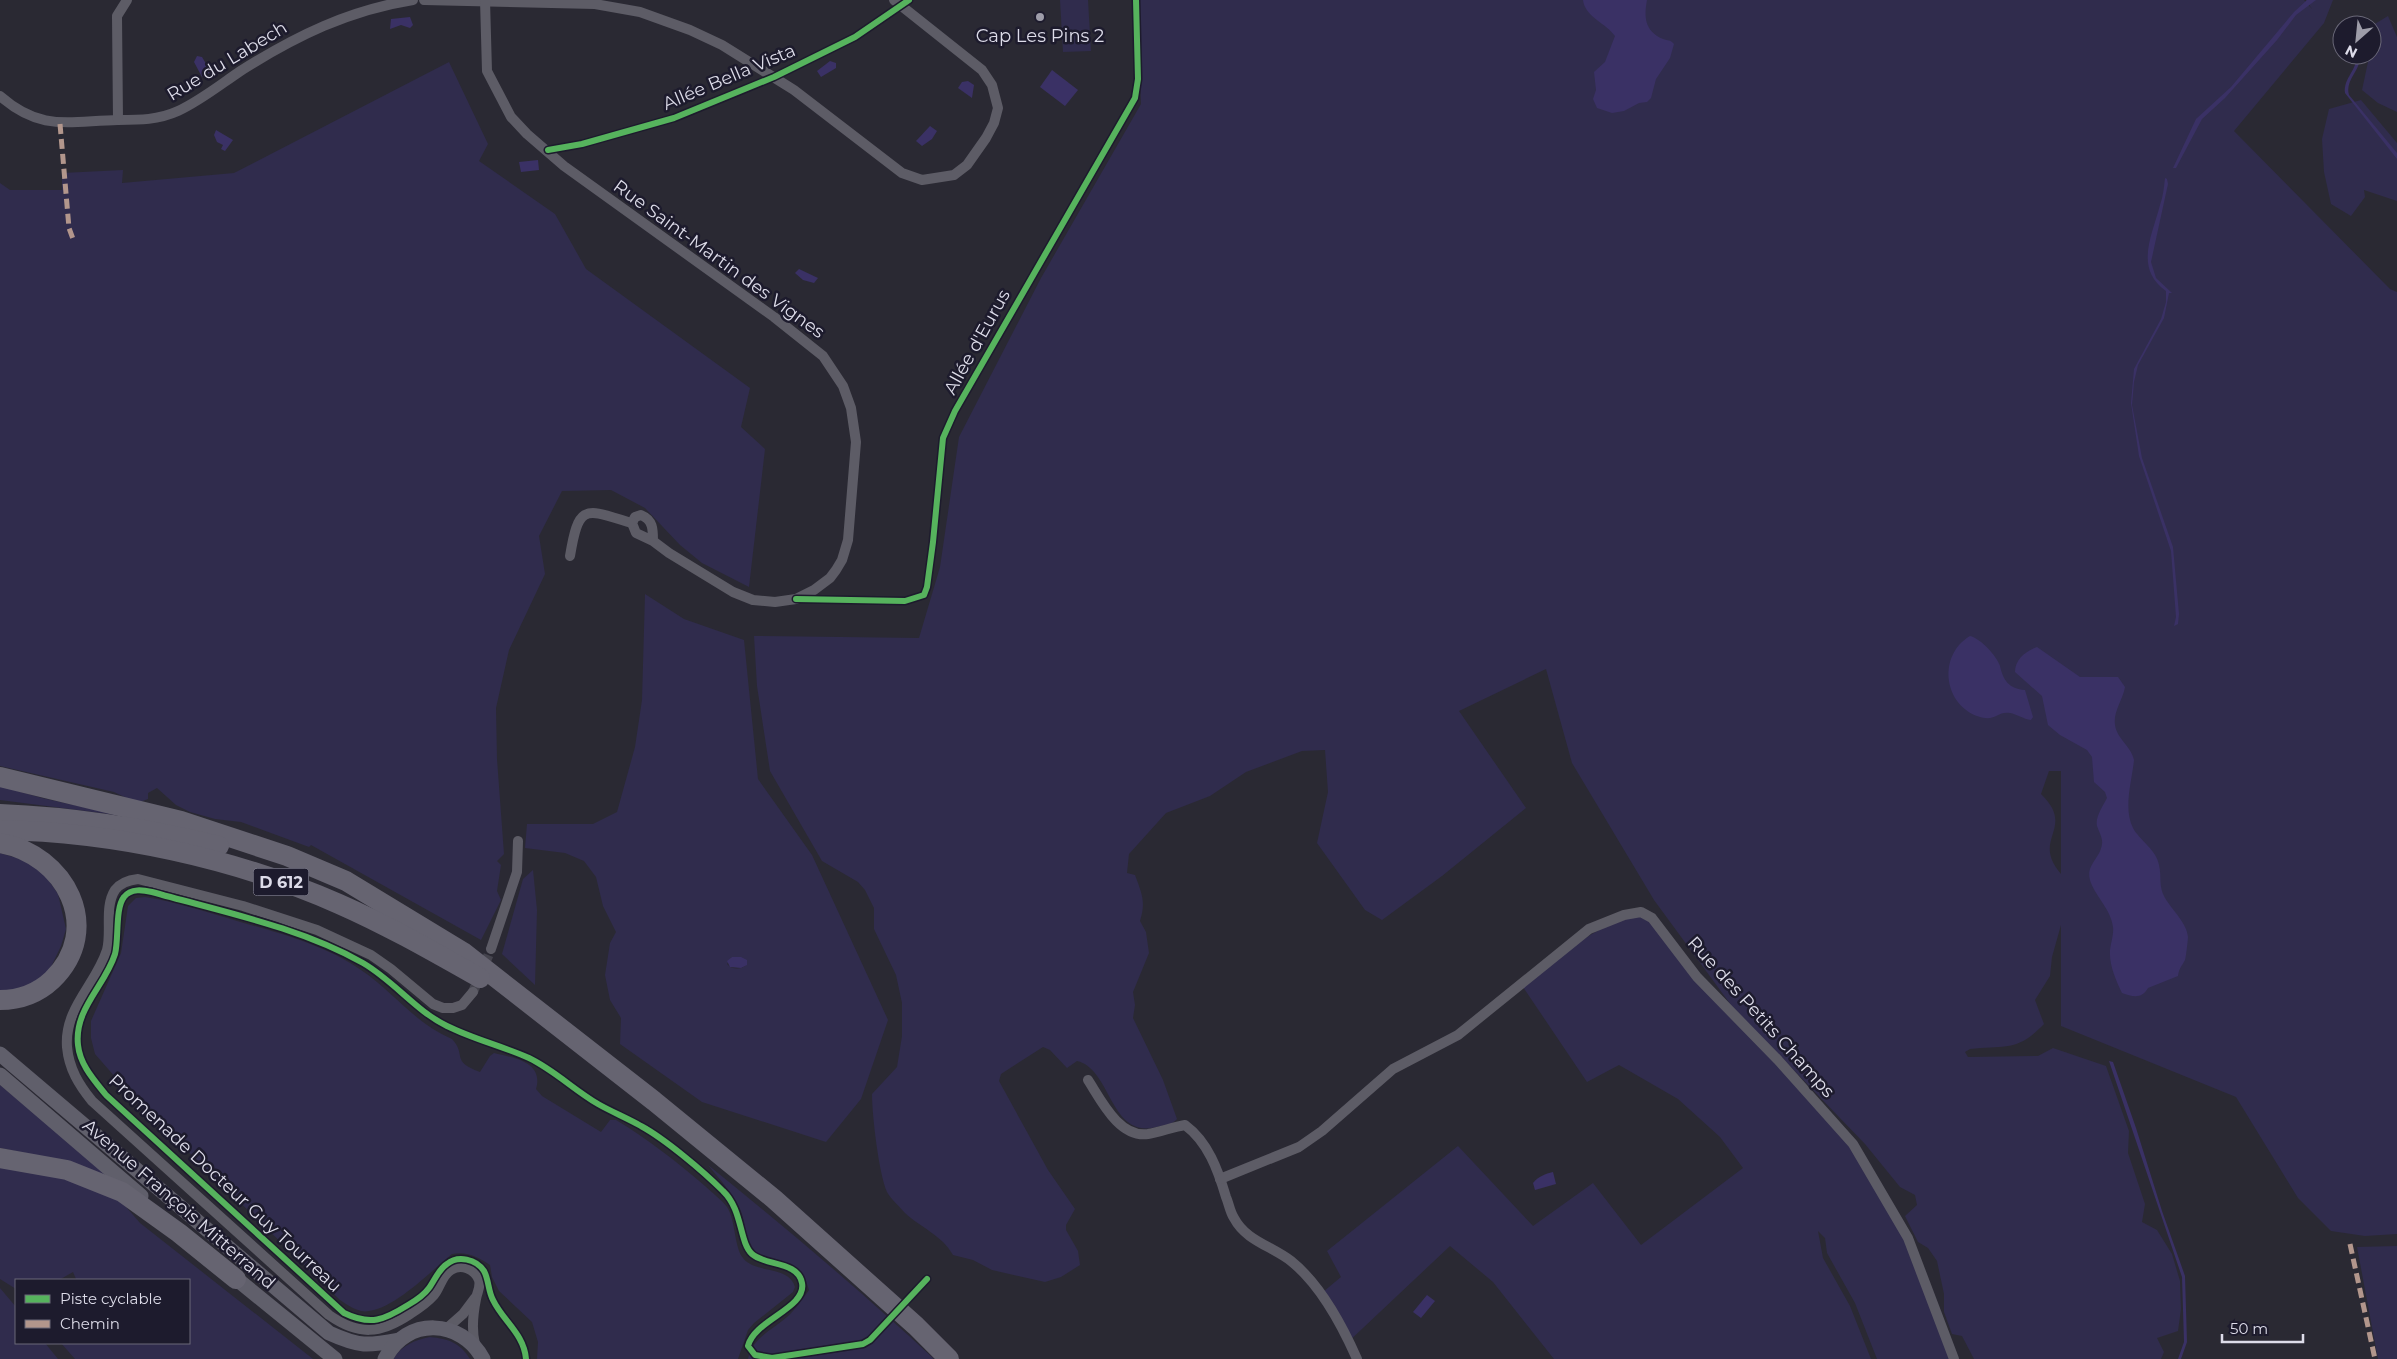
<svg xmlns="http://www.w3.org/2000/svg" width="2397" height="1359" viewBox="0 0 2397 1359" font-family="Montserrat,sans-serif">
<style>
.green{fill:#302c4d;fill-rule:evenodd}
.water{fill:#3a3165}
.lines{fill:none;stroke-linecap:round;stroke-linejoin:round}
.street-tunnel{stroke:#45444e;stroke-width:10;stroke-dasharray:10 5;stroke-linecap:butt}
.street{stroke:#5d5c66;stroke-width:10}
.secondary{stroke:#605f6b;stroke-width:15}
.highway{stroke:#666471;stroke-width:20}
.quiet{stroke:#b2968c;stroke-width:5;stroke-dasharray:10 5;stroke-linecap:butt}
.cycleway-casing{stroke:#1d1b2d;stroke-width:9}
.cycleway{stroke:#56b35d;stroke-width:6}
.poi-dot{fill:#9e9da9;stroke:#1d1b2d;stroke-width:2}
.labels{text-anchor:middle;dominant-baseline:central;stroke-width:5;stroke-linejoin:round;paint-order:stroke}
.shield{fill:#1d1b2d;stroke:#a3a2b1;stroke-width:1}
.shield-label{font-size:16px;font-weight:bold;fill:#dddce9}
.poi-label{font-size:18px;fill:#dddce9;stroke:#1d1b2d}
.street-label{font-size:18px;fill:#dddce9;stroke:#1d1b2d}
</style>
<rect width="100%" height="100%" fill="#2a2933"/>
<g class="green">
<path d="M1060 0H1088L1091 51 1063 52Z"/>
<path d="M1137 0H2304L2312 9 2306 0H2333L2324 23 2234 131 2390 289 2397 292V1234L2365 1236 2331 1231 2298 1198 2236 1097 2061 1026V925L2052 957 2050 976 2035 1000 2044 1024C2017 1052 2006 1045 1970 1049L1965 1052 1968 1057 2038 1056 2053 1048 2106 1066 2129 1131 2128 1153 2145 1204 2142 1222 2157 1230 2172 1254 2180 1281 2181 1309 2178 1331 2157 1338 2164 1352 2161 1359H1974L1962 1336 1952 1334 1944 1312V1294L1937 1261 1928 1248 1918 1242 1905 1216 1917 1205 1915 1195 1900 1187 1865 1144 1731 1005 1654 900 1572 763 1546 669 1459 711 1526 808 1442 876 1382 920 1365 910 1317 843 1328 792 1325 750 1302 751 1246 772 1210 796 1166 813 1129 854 1127 873 1135 875C1142 894 1146 902 1140 921L1146 932 1149 953 1133 992 1135 1005 1133 1018 1163 1080 1177 1119C1172 1125 1164 1125 1157 1127 1109 1139 1112 1069 1077 1061L1067 1068 1050 1050 1043 1047 1001 1074 999 1081 1048 1170 1075 1209 1066 1225V1230L1078 1251 1080 1265 1061 1277 1045 1282 992 1270 973 1260 953 1255C942 1235 921 1228 905 1213 900 1207 891 1199 887 1192 879 1174 872 1116 872 1094L897 1067 902 1036V1003L896 975 874 929V908L865 890 858 882 822 861 770 771 757 686 754 636 919 638 940 567 959 437 1041 278 1141 104ZM2049 771H2061V874C2030 838 2077 829 2041 794Z"/>
<path d="M2358 16 2373 25 2388 16 2397 37V112L2378 103 2362 90 2368 62 2364 55H2372V25H2355Z"/>
<path d="M449 62 488 144 479 161 555 214 586 269 750 388 741 427 765 449 749 587 702 563 680 545 645 508 611 490 562 491 539 536 545 574 509 650 496 708 497 759 504 854 497 861 501 865 497 891 501 900 481 940 311 845 309 847 241 822 215 819 190 812 176 805 157 788 148 793V799L137 803 114 792 0 766V183L10 190H62V173L123 170 122 183 234 173Z"/>
<path d="M2361 100 2397 143V201L2364 190 2365 197 2351 216 2331 204 2324 172 2322 139 2329 109Z"/>
<path d="M645 594 684 619 744 640 758 779 812 855 888 1020 861 1099 826 1142 702 1102 620 1044 621 1018 610 1000 605 975 610 943 616 932 603 906 596 877 584 861 565 853 525 848 527 824H593L617 812 635 747 642 700ZM732 957H739L747 961V964C742 970 732 970 727 964Z"/>
<path d="M0 786 42 798 124 816 0 800Z"/>
<path d="M0 853 17 858 41 869 58 894 66 929 61 946 50 969 34 985 0 993Z"/>
<path d="M533 870 537 910 535 985 502 954 523 879Z"/>
<path d="M145 897C176 902 207 912 237 921 279 933 325 945 361 970 394 992 413 1022 452 1039 467 1055 450 1061 480 1072L490 1056 494 1053C514 1058 544 1062 536 1089L542 1096 601 1132 610 1120H616C648 1139 677 1162 705 1186 712 1193 721 1199 727 1207 736 1221 734 1247 743 1258 755 1274 789 1265 795 1287L793 1292 754 1323 748 1330 738 1359H537L538 1342 532 1322 499 1291 492 1277 490 1265C479 1257 466 1251 452 1254 432 1270 388 1316 361 1311 353 1309 346 1304 340 1300L137 1102 95 1054 91 1038V1021L121 953 128 906 136 898Z"/>
<path d="M1639 916 1650 922 1848 1142 1908 1246 1951 1359H1877L1855 1303 1827 1253 1825 1238 1818 1231 1823 1258 1850 1306 1871 1359H1554L1493 1282 1450 1246 1346 1344 1323 1292 1341 1277 1327 1251 1458 1146 1533 1226 1593 1183 1641 1245 1743 1168 1720 1137 1678 1099 1619 1065 1587 1082 1523 987C1559 958 1593 924 1639 916Z"/>
<path d="M0 1085 120 1184 75 1163 0 1148Z"/>
<path d="M0 1164 47 1172 121 1201 140 1223 313 1359H75L61 1343H189V1280H71L76 1279 73 1272 59 1280H16V1289L0 1279Z"/>
<path d="M708 1165C786 1228 861 1291 934 1359H748C752 1338 772 1330 787 1317 796 1309 802 1300 809 1290 798 1250 769 1271 753 1250 744 1239 746 1221 740 1209 733 1193 719 1179 708 1165Z"/>
<path d="M2397 1246V1359H2378L2357 1247Z"/>
<path d="M0 1288 16 1307V1343H45L58 1359H0Z"/>
<path d="M430 1337C449 1339 460 1343 470 1359H393C402 1345 415 1340 430 1337Z"/>
</g>
<g class="water">
<path d="M1583 0H1647C1644 16 1644 31 1663 39 1668 41 1670 39 1674 44L1670 58 1656 79 1651 98 1647 102 1639 103 1624 111 1612 113 1597 108 1593 99 1596 90 1594 72 1605 62 1615 36C1606 23 1585 17 1583 0Z"/>
<path d="M2307 0H2316L2296 15 2277 40 2225 98 2202 119 2176 168H2173L2196 119 2231 87 2294 12Z"/>
<path d="M410 17 413 25 410 28 401 25 390 29 391 19Z"/>
<path d="M2356 55H2360C2361 71 2345 79 2349 95L2397 153V159L2345 93C2343 78 2358 70 2356 55Z"/>
<path d="M197 56 202 57 211 72 202 77 194 62Z"/>
<path d="M830 61 836 63V68L821 77 817 71Z"/>
<path d="M1052 70 1078 90 1065 106 1040 87Z"/>
<path d="M968 81 974 85 972 98 958 88 962 82Z"/>
<path d="M930 126 937 131 932 139 922 146 916 141Z"/>
<path d="M216 130 233 140 225 151 221 149 223 145 217 142 214 135Z"/>
<path d="M538 160 539 170 521 172 519 162Z"/>
<path d="M2165 178 2167 179 2168 184 2151 262 2156 278 2172 293H2169L2164 318 2138 365 2134 382 2132 405 2142 458 2173 547 2179 614 2178 624 2174 626 2176 617 2171 551 2139 456 2131 403 2134 369 2161 319 2166 302V291C2134 268 2152 236 2160 205 2163 197 2164 187 2165 178Z"/>
<path d="M799 269 818 278 814 283 803 280 795 273Z"/>
<path d="M1970 636C1980 638 1997 656 2000 666 2003 680 2009 689 2025 690L2033 717 2031 720C2023 719 2017 714 2010 713 1996 711 1996 723 1977 716 1943 703 1938 655 1970 636Z"/>
<path d="M2037 647 2080 677H2118L2125 687C2123 700 2113 711 2115 725 2117 739 2131 746 2134 760 2132 781 2123 808 2133 828 2140 841 2156 849 2159 865 2162 878 2158 885 2165 898 2172 910 2187 923 2188 937 2188 939 2186 958 2185 960 2182 966 2179 968 2178 976L2148 988C2142 999 2133 997 2122 993 2116 980 2109 965 2110 950 2111 942 2114 934 2113 927 2111 910 2097 898 2091 883 2084 865 2100 860 2102 844 2103 838 2099 832 2097 826 2095 817 2103 806 2107 798L2105 792 2094 782 2092 757 2087 750 2060 735 2048 725 2042 696 2015 672C2015 659 2026 651 2037 647Z"/>
<path d="M732 957H741L747 960V965L741 968 730 967 727 961Z"/>
<path d="M2109 1061 2113 1062 2136 1128 2162 1211 2185 1276 2187 1342 2181 1359H2178L2184 1342 2182 1277Z"/>
<path d="M1553 1172 1556 1184 1535 1190 1533 1183C1539 1176 1545 1174 1553 1172Z"/>
<path d="M1427 1295 1435 1301 1421 1318 1413 1312Z"/>
</g>
<g class="lines">
<path class="street-tunnel" d="M473 992 491 949"/>
<g class="street">
<path d="M424 0 595 4 640 12 690 30 722 45 794 90 902 173 922 180 954 175 967 165 986 138 994 123 998 108 992 85 982 70 894 0"/>
<path d="M485 0 487 71 511 117 527 134 564 166 774 317 823 356 843 386 851 408 856 442 848 540 842 560 836 570 830 578 814 590 796 599 775 602 753 600 733 592 669 553 653 541 636 533 632 523 635 517 641 515C653 520 653 529 653 541"/>
<path d="M0 96C41 132 69 121 118 120 140 120 158 120 178 111 200 101 221 84 242 70 296 36 349 10 413 0"/>
<path d="M118 120 117 16 127 0"/>
<path d="M570 556C579 502 585 509 632 523"/>
<path d="M491 949 517 872 518 841"/>
<path d="M473 992 462 1005 453 1008H443L433 1004 391 969 371 955 317 930 243 906 138 879C129 880 121 882 115 890 104 907 112 932 107 950 96 985 64 1008 67 1047 69 1069 79 1085 92 1101L329 1315C359 1336 380 1334 410 1314 418 1309 427 1303 434 1295 440 1288 442 1275 451 1270 461 1263 475 1269 479 1280 481 1287 477 1292 476 1299 473 1314 471 1329 475 1344"/>
<path d="M1088 1080C1101 1100 1119 1138 1148 1134 1160 1132 1173 1127 1185 1125 1208 1142 1218 1170 1226 1197 1229 1204 1230 1212 1234 1218 1246 1241 1272 1246 1291 1261 1321 1285 1342 1325 1357 1359"/>
<path d="M1220 1179 1299 1147 1322 1131 1393 1069 1458 1035 1589 929 1624 915 1641 912 1652 918 1697 977 1778 1060 1853 1144 1908 1238 1954 1359"/>
<path d="M446 1329 463 1314 475 1298"/>
</g>
<g class="secondary">
<path d="M0 1054 329 1333C360 1347 367 1346 399 1340"/>
<path d="M0 1075 141 1196"/>
<path d="M228 1272 335 1359"/>
<path d="M385 1359C406 1316 462 1319 483 1359"/>
</g>
<g class="highway">
<path d="M0 777 181 821 287 856 346 881 463 952 654 1101 774 1199 916 1326 949 1359"/>
<path d="M0 814C76 817 145 828 219 846"/>
<path d="M0 830C114 832 234 858 339 904 387 925 434 952 480 978"/>
<path d="M0 843C65 854 105 929 52 980 37 994 20 1000 0 1000"/>
<path d="M0 1158 67 1170 122 1192 179 1233 236 1279"/>
</g>
<g class="quiet">
<path d="M60 124 69 228 73 239"/>
<path d="M2350 1244 2375 1359"/>
</g>
<g class="cycleway-casing">
<g id="cycleway">
<path d="M548 150 582 144 674 118 774 77 855 37 909 0"/>
<path d="M796 599 905 601 924 595 927 587 933 542 943 438 955 411 1135 98 1138 79 1136 0"/>
<path d="M526 1359C524 1334 503 1321 493 1300 488 1291 489 1280 484 1271 476 1259 458 1255 447 1264 438 1270 435 1280 429 1288 424 1295 415 1301 408 1305 384 1320 371 1326 344 1313L106 1095C94 1080 80 1065 78 1045 74 1009 105 986 115 954 119 939 115 908 124 897 131 888 143 890 152 892 223 912 299 927 363 963 394 981 416 1011 447 1026 473 1039 502 1046 529 1058 554 1070 574 1090 598 1104 612 1112 627 1118 641 1126 665 1139 703 1171 723 1191 743 1210 739 1242 752 1254 765 1266 798 1261 802 1283 807 1308 754 1320 748 1346L755 1355 772 1358 863 1344 870 1340 927 1279"/>
</g>
</g>
<use href="#cycleway" class="cycleway"/>
</g>
<circle class="poi-dot" cx="1040" cy="17" r="5"/>
<g class="labels">
<rect class="shield" x="253.5" y="868.5" width="55" height="27" rx="4"/>
<g class="shield-label">
<text x="281" y="882">D 612</text>
</g>
<g class="poi-label">
<text x="1040" y="36">Cap Les Pins 2</text>
</g>
<g class="street-label">
<text transform="translate(227 61) rotate(-31)">Rue du Labech</text>
<text transform="translate(729 77) rotate(-23)">Allée Bella Vista</text>
<text transform="translate(719 259) rotate(36)">Rue Saint-Martin des Vignes</text>
<text transform="translate(977 342) rotate(-61)">Allée d'Eurus</text>
<text transform="translate(1761 1017) rotate(48)">Rue des Petits Champs</text>
<text transform="translate(225 1183) rotate(43)">Promenade Docteur Guy Tourreau</text>
<text transform="translate(179 1204) rotate(41)">Avenue François Mitterrand</text>
</g>
</g>
<rect x="15" y="1279" width="175" height="65" fill="#1d1b2d" stroke="#6a6878"/>
<rect x="25" y="1295" width="25" height="8" fill="#56b35d" stroke="#6a6878"/>
<text x="60" y="1304" font-size="15" fill="#dddce9">Piste cyclable</text>
<rect x="25" y="1320" width="25" height="8" fill="#b2968c" stroke="#6a6878"/>
<text x="60" y="1329" font-size="15" fill="#dddce9">Chemin</text>
<g transform="translate(2357 40) rotate(207)"><circle r="24" fill="#1d1b2d" stroke="#6a6878"/>
<path d="M0-4L9 19L0 12L-9 19Z" fill="#9e9da9"/>
<text y="-8" font-size="14" font-weight="bold" text-anchor="middle" fill="#dddce9">N</text>
</g>
<path d="M2222 1334v8h81v-8" fill="none" stroke="#dddce9" stroke-width="2.5"/>
<text x="2230" y="1334" font-size="15" fill="#dddce9" stroke="#1d1b2d" stroke-width="4" paint-order="stroke">50 m</text>
</svg>
